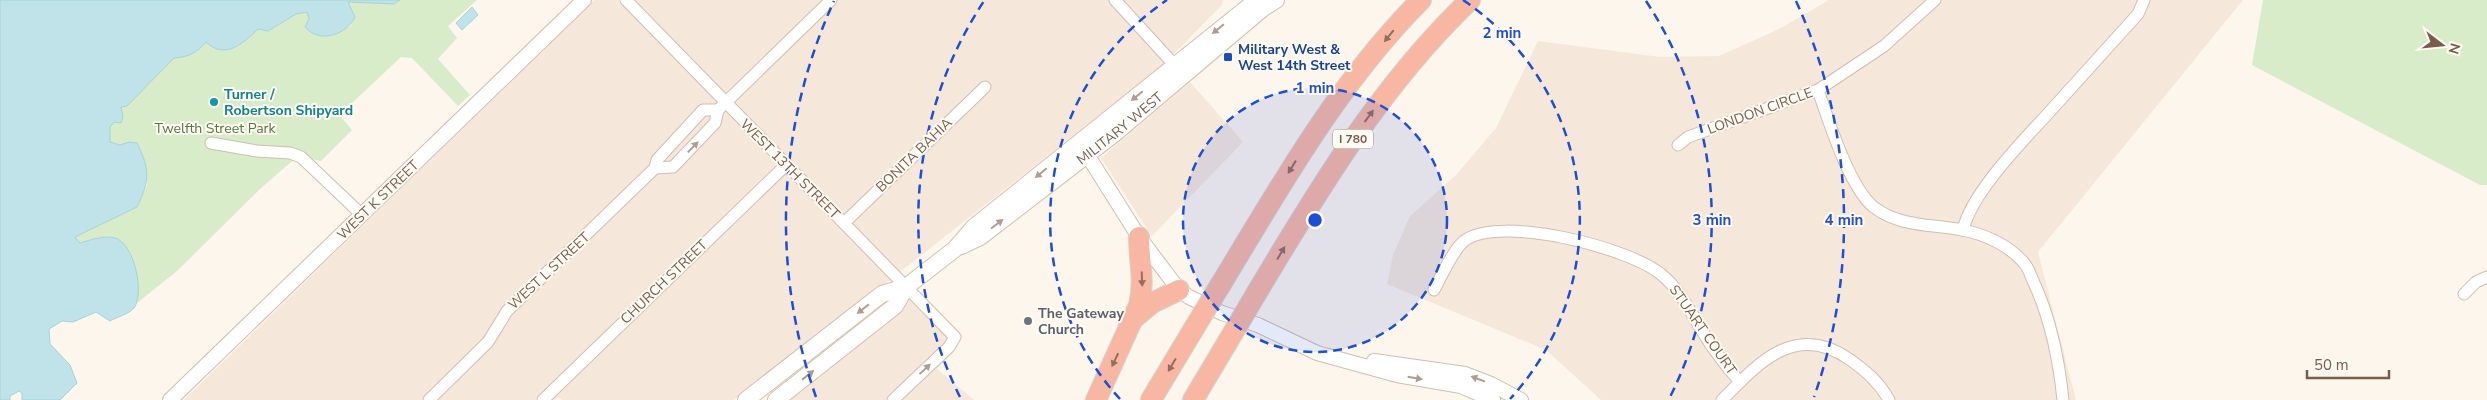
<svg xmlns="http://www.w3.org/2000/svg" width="2487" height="400" viewBox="0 0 2487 400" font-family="'Nunito Sans',sans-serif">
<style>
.residential{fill:#f5e8da}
.green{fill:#d8ecc9}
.water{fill:#bfe3e8;stroke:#a5d3da}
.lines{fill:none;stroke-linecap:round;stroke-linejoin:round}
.minor-casing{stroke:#d1beb0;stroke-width:13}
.tertiary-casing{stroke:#d1beb0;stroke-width:16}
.secondary-casing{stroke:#d6c0b0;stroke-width:18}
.motorway-casing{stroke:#dad1cd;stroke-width:22}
.minor{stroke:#fff;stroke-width:11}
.tertiary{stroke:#fff;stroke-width:14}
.secondary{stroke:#fff;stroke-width:16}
.motorway{stroke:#f7b7a3;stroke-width:20}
.motorway-bridge-casing{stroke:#dad1cd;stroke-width:22;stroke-linecap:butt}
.motorway-bridge{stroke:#f7b7a3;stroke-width:20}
.oneway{fill:#af9d94}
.oneway2{fill:#936e5e}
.ring{fill:none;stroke:#1d4ed8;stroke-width:2.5;stroke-dasharray:9 6}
.transit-dot{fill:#1a4fb4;stroke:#fffaf3;stroke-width:2}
.culture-dot{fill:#0f9aa8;stroke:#fffaf3;stroke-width:2}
.worship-dot{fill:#6b7280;stroke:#fffaf3;stroke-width:2}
.labels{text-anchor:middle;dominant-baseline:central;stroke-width:4;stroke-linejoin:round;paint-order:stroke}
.shield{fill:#fffaf3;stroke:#a28b7f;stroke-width:1}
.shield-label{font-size:12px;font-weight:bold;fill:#7a5c4d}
.transit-label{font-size:14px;font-weight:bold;fill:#164399;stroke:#fffaf3;text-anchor:start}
.culture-label{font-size:14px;font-weight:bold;fill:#0d838f;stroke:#fffaf3;text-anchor:start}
.street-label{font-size:14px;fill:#7a5c4d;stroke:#fffaf3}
.park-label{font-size:14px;fill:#537a41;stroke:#fffaf3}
.worship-label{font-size:14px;font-weight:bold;fill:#5b616d;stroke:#fffaf3;text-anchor:start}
.centre{fill:#1d4ed8;stroke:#fffaf3;stroke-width:2.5}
.ring-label{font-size:15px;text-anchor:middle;font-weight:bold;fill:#1d4ed8;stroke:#fffaf3;stroke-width:4;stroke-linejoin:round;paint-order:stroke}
</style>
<rect width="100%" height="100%" fill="#fdf6ec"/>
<g class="residential">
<path d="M594 0H1223L1222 5 1165 63 891 279 734 400H562L558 397 555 400H184Z"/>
<path d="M1829 0H2243L2038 252 2076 400H1601L1546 350 1387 284 1393 255 1410 216 1456 175 1496 128 1538 41 1660 57 1719 56 1781 28Z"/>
<path d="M1190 82 1243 142 1152 236 1101 158Z"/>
<path d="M908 299 957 347 937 369 974 400H783Z"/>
</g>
<g class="green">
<path d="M400 0H477L448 26 457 38 438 59 470 95 458 106 412 58 401 57 351 104 341 117 352 130 321 161 301 157 291 162 260 189 177 271 137 303 138 279 112 237 80 243 75 237 137 207 147 185 146 169 125 145 110 143V127L121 107 127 106 174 58C188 57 197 52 206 42 235 53 236 50 258 29L268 31 296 14 308 12 309 19 332 36 351 25 347 1 394 4Z"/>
<path d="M2263 0H2487V185H2480L2252 65Z"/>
</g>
<g class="water">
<path d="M0 0H400L394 4 348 2 355 17C346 35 320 44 305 27L309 19 307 12 296 14 268 31 258 29C243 44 225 60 206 42 197 53 188 57 174 58L127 106 121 107 123 116 121 123 114 122 110 127V142L120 145 129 142 137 143C150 169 150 181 137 207L75 237 80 243C90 240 105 235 115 238 134 243 145 293 134 308 129 314 117 317 110 321L96 312 73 322 62 321 49 329 50 344 70 365 77 383 60 400H22V393L19 391 10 396V400H0Z"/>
<path d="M472 7 478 15 462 30 456 23Z"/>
</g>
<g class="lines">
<g class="minor-casing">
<g id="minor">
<path d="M626 0 955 337 949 347 893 400"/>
<path d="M1115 0 1180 71"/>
<path d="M1818 90C1828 119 1850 190 1875 208 1901 227 1932 224 1962 230 1984 234 2009 245 2024 263 2029 268 2031 277 2034 283 2051 320 2059 360 2063 400"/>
<path d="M211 143 257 151 290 153 301 157 362 215"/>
<path d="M1678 145 1688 137 1818 90 1884 46 1935 0"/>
<path d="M655 168 673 167 715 123 718 110 831 0"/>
<path d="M844 223 985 87"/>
<path d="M1963 230C1972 191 2026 138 2053 108 2081 77 2110 45 2138 14L2144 0"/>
<path d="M1434 290C1441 277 1453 250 1464 241 1499 214 1631 248 1662 275 1681 291 1691 313 1704 334 1714 351 1727 367 1740 382"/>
<path d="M2464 294 2476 282 2487 277"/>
<path d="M429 400 488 342 507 311 655 168 657 160 703 110H718"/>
<path d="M543 400 786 165"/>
<path d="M1722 400C1759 362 1796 322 1849 359 1866 371 1879 382 1889 400"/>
</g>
</g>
<g class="tertiary-casing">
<g id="tertiary">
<path d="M1081 145 1139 237 1179 290 1189 297 1222 313 1258 325 1317 353 1397 375 1461 386 1493 400"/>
<path d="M1374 361 1465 374 1491 384 1521 400"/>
<path d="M170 400 584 0"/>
</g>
</g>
<g class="secondary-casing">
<g id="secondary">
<path id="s1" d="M961 246 980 237 1114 134 1262 9 1276 0"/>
<path d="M746 400 882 294 906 287"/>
<path d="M776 400 895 306 906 287 955 249 974 227 1257 0"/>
</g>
</g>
<g class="motorway-casing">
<g id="motorway">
<path d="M1221 284C1281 185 1339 82 1421 0"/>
<path d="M1256 294C1318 190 1381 85 1470 0"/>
<path d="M1133 319 1152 303 1179 290"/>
<path d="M1096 400 1139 305C1145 281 1139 261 1139 237"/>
<path d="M1151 400 1193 330"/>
<path d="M1193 400 1227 343"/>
</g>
</g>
<use href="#minor" class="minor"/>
<use href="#tertiary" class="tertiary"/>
<use href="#secondary" class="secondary"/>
<use href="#motorway" class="motorway"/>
<g class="motorway-bridge-casing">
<g id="motorway-bridge">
<path d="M1193 330 1221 284"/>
<path d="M1227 343 1256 294"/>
</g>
</g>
<use href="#motorway-bridge" class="motorway-bridge"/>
</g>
<defs><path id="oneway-solid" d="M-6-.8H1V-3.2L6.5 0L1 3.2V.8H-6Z" transform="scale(1.25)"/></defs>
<g class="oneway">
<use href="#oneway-solid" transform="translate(1218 29) rotate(141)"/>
<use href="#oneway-solid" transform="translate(1137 96) rotate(141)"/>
<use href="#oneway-solid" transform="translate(693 147) rotate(-46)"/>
<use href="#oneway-solid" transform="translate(1041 173) rotate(141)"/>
<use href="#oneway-solid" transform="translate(997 224) rotate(-37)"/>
<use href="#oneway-solid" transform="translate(863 309) rotate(142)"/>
<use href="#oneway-solid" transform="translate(925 369) rotate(-43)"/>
<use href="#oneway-solid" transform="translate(808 375) rotate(-38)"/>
<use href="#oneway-solid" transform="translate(1415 378) rotate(10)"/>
<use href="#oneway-solid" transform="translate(1478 379) rotate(-159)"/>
</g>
<g class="oneway2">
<use href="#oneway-solid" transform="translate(1389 36) rotate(129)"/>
<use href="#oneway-solid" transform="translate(1369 116) rotate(-54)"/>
<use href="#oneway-solid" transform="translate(1292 167) rotate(122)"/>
<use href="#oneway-solid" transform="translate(1281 253) rotate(-59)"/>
<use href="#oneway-solid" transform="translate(1142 279) rotate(88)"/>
<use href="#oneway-solid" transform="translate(1115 360) rotate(115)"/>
<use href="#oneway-solid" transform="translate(1172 365) rotate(121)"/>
</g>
<circle cx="1315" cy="220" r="132" fill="#1d4ed8" fill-opacity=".12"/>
<g class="ring">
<circle cx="1315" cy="220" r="132"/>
<path d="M1120 399A265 265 0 0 1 1167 0M1463 0A265 265 0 0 1 1510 399"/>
<path d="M960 397A397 397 0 0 1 984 1M1646 1A397 397 0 0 1 1670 397"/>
<path d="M816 397A529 529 0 0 1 834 1M1796 1A529 529 0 0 1 1814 397"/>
</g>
<rect class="transit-dot" x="1223" y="52" width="10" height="10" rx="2.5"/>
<circle class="culture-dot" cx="214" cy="102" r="5"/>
<circle class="worship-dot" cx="1028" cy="321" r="5"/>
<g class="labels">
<rect class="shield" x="1333" y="129.5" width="40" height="19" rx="4"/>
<g class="shield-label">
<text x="1353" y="139">I 780</text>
</g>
<g class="transit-label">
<text x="1238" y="49">Military West &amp;<tspan x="1238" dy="16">West 14th Street</tspan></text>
</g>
<g class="culture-label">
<text x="224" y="94">Turner /<tspan x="224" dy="16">Robertson Shipyard</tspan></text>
</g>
<g class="street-label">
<text transform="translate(1760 111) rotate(-20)">LONDON CIRCLE</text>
<text stroke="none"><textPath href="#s1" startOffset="198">MILITARY WEST</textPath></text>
<text transform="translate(914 155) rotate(-44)">BONITA BAHIA</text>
<text transform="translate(790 169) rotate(45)">WEST 13TH STREET</text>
<text transform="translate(378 200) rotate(-44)">WEST K STREET</text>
<text transform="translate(549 271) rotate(-43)">WEST L STREET</text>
<text transform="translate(664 282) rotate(-44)">CHURCH STREET</text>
<text transform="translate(1703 330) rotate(55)">STUART COURT</text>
</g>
<g class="park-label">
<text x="215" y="128">Twelfth Street Park</text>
</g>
<g class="worship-label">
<text x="1038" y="313">The Gateway<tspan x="1038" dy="16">Church</tspan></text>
</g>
</g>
<circle cx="1315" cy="220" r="8" class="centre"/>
<g class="ring-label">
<text x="1502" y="38">2 min</text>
<text x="1315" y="93">1 min</text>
<text x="1712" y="225">3 min</text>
<text x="1844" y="225">4 min</text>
</g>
<g transform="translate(2442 45) rotate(106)" stroke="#fffaf3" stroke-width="4" paint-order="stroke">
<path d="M0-4L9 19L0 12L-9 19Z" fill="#7a5c4d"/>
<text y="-8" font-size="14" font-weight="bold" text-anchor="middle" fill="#7a5c4d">N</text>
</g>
<path d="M2307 370v8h82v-8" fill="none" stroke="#7a5c4d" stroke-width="2.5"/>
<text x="2314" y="370" font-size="15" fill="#7a5c4d" stroke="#fffaf3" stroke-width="4" paint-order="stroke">50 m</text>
</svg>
